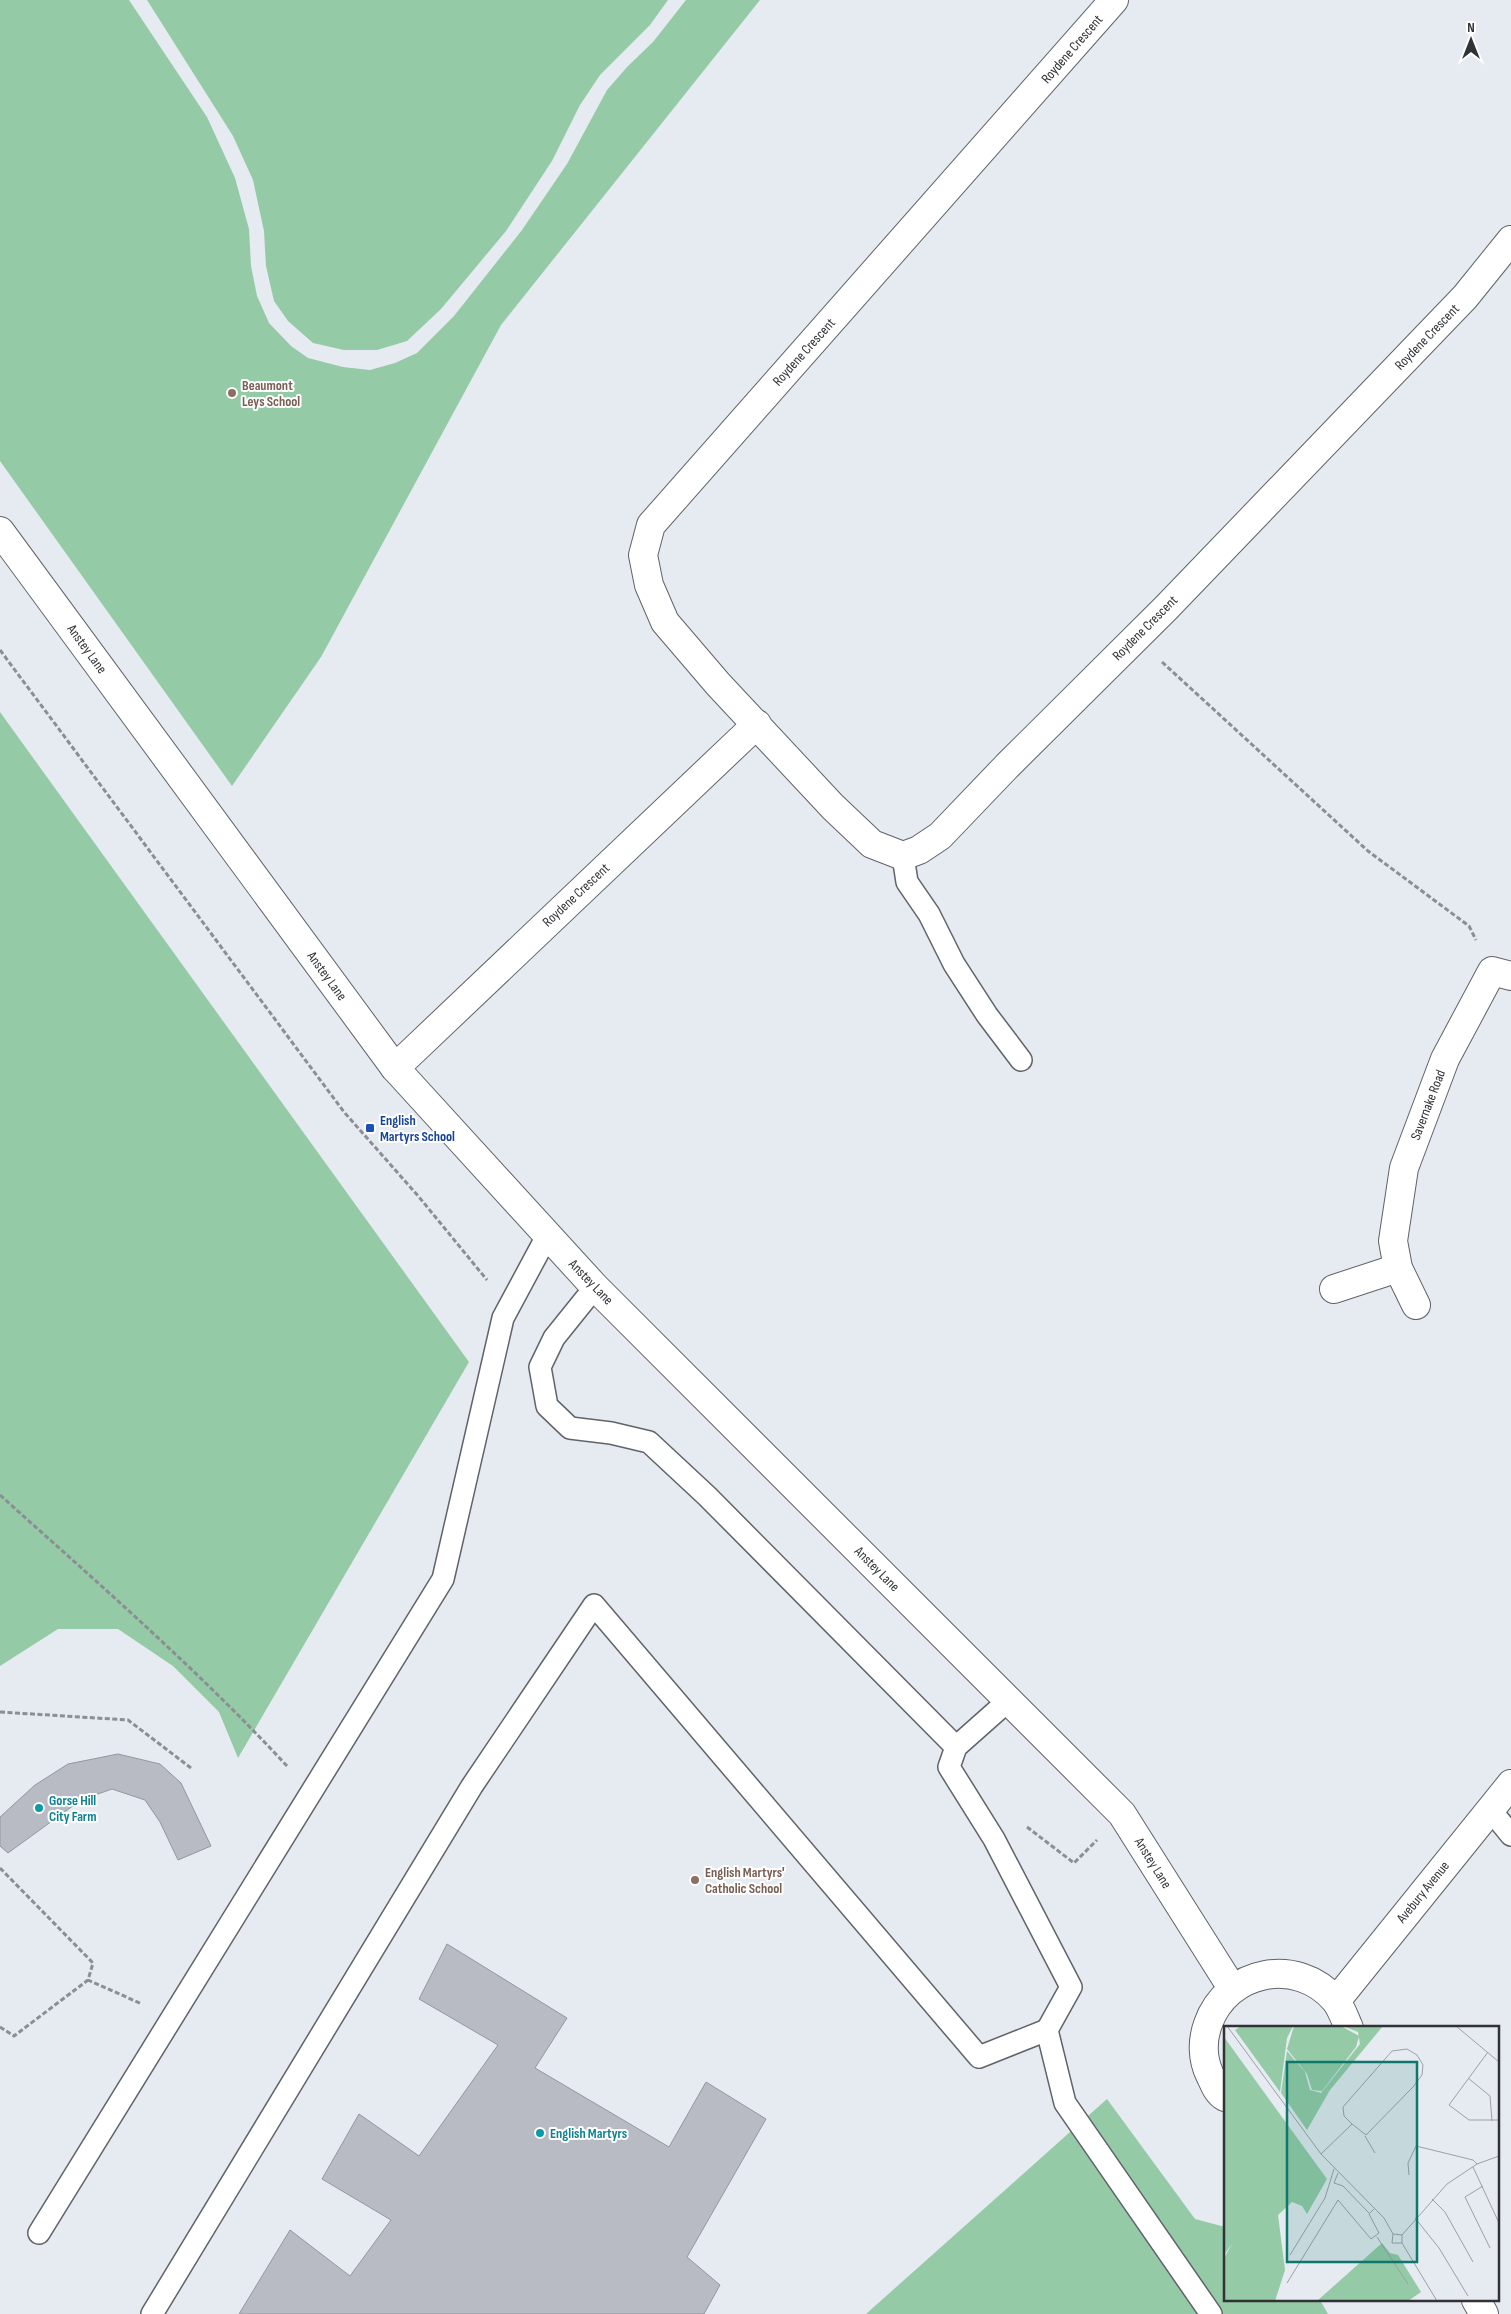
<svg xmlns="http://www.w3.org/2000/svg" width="1511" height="2314" viewBox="0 0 1511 2314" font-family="'Sofia Sans Condensed',sans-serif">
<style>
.green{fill:#94cba6}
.building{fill:#b8bbc3;stroke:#94979e}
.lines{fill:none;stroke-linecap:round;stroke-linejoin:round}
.service-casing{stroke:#606369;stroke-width:24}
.minor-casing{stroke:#606369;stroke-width:30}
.secondary-casing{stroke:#606369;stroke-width:30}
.path{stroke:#8b8e93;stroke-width:3;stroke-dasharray:5 2.5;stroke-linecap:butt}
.service{stroke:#fff;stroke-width:21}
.minor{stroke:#fff;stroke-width:28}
.secondary{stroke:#fff;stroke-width:28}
.education-dot{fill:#8d6e63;stroke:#fff;stroke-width:2}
.transit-dot{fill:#1a4fb4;stroke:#fff;stroke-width:2}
.culture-dot{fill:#0f9aa8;stroke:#fff;stroke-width:2}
.labels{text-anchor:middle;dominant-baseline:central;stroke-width:4;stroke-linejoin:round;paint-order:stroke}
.street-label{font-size:14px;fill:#303235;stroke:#fff}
.education-label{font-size:14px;font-weight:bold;fill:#785e54;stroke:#fff;text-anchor:start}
.transit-label{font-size:14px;font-weight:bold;fill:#164399;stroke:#fff;text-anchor:start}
.culture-label{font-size:14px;font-weight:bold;fill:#0d838f;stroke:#fff;text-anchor:start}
.inset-road{fill:none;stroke:#9da0a6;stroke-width:1}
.view{fill:#0f766e;fill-opacity:0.15;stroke:#0f766e;stroke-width:2.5}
.inset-edge{fill:none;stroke:#303235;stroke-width:2.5}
</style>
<rect width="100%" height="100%" fill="#e6eaf1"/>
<g class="green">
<path d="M0 0H129L207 117 235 178 249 229 251 266 257 296 269 323 291 346 308 358 343 367 370 370 395 363 417 353 454 316 522 230 567 164 607 90 628 66 653 42 686 0H760L501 325 321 657 232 786 0 461Z"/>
<path d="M147 0H668L650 25 600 75 580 105 552 161 506 231 441 309 407 341 377 350H344L313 343 288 321 274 301 266 266 264 231 253 180 233 136Z"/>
<path d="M0 712 469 1362 238 1758 219 1712 173 1666 118 1629H58L0 1666Z"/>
<path d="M1107 2099 1195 2219 1225 2227V2300H1320L1328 2314H866Z"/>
</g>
<g class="building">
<path d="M118 1754 160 1764 181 1783 211 1846 178 1860 160 1822 145 1800 112 1789 81 1800 8 1853 0 1846V1817L35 1785 68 1764Z"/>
<path d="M447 1944 567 2018 535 2068 669 2147 706 2082 766 2119 687 2257 720 2285 704 2314H239L290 2230 350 2276 391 2220 322 2179 359 2114 419 2156 498 2045 419 1999Z"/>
</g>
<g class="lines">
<g class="service-casing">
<g id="service">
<path d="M903 856 907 882 929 914 954 964 987 1015 1021 1060"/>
<path d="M595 1287 554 1338 540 1367 547 1406 570 1428 611 1433 649 1442 707 1496 956 1747"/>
<path d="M1489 1808 1511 1835"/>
<path d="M1047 2030 1065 2103 1211 2314"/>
<path d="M39 2233 443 1579 503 1318 547 1236"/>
<path d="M152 2314 472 1786 594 1605 979 2057 1047 2030 1071 1987 994 1839 949 1767 956 1747 1009 1700"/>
</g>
</g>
<g class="minor-casing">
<g id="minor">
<path d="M1114 0 651 525 643 555 649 585 665 622 718 684 833 807 872 844 903 856 919 850 940 836 1007 766 1166 608 1465 297 1511 240"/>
<path d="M395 1068 757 724"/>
<path d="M1334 1289 1398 1268"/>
<path d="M1416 1305 1398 1268 1393 1241 1404 1168 1445 1059 1492 971 1511 976"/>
<path d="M1336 2001 1511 1784"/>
</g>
</g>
<g class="secondary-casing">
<g id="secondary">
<path d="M0 531 395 1068 595 1287 1122 1814 1232 1988"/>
<path d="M1225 2097C1217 2093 1214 2083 1210 2075 1202 2059 1202 2040 1208 2024 1227 1970 1297 1956 1335 2000 1341 2007 1345 2019 1349 2028"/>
<path d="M1476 2300 1484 2314"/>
</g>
</g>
<g class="path">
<path d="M0 650 344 1112 419 1197 487 1280"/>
<path d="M1162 662 1368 851 1469 926 1476 940"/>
<path d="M0 1495C98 1583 198 1670 287 1766"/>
<path d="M0 1712 128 1720 191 1768"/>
<path d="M1027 1827 1074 1863 1097 1840"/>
<path d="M0 1868 93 1963 88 1980 142 2004"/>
<path d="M0 2027 14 2036 88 1980"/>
</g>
<use href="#service" class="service"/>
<use href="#minor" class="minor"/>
<use href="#secondary" class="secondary"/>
</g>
<g class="education-dot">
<circle cx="232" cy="393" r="5"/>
<circle cx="695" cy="1880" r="5"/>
</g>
<rect class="transit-dot" x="365" y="1123" width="10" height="10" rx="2.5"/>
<g class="culture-dot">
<circle cx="39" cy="1808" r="5"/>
<circle cx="540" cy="2133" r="5"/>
</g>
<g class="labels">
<g class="street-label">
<text transform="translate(1072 49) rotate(-49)">Roydene Crescent</text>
<text transform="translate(1427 337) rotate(-46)">Roydene Crescent</text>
<text transform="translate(804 352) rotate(-48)">Roydene Crescent</text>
<text transform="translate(1145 628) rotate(-45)">Roydene Crescent</text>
<text transform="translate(87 649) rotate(54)">Anstey Lane</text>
<text transform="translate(576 895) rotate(-43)">Roydene Crescent</text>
<text transform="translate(327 976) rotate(54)">Anstey Lane</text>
<text transform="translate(1428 1105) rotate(-69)">Savernake Road</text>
<text transform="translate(591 1282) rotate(46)">Anstey Lane</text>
<text transform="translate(877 1569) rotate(45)">Anstey Lane</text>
<text transform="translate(1153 1863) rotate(58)">Anstey Lane</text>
<text transform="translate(1423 1892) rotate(-51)">Avebury Avenue</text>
</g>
<g class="education-label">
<text x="242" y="385">Beaumont<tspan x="242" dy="16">Leys School</tspan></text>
<text x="705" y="1872">English Martyrs'<tspan x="705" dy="16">Catholic School</tspan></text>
</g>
<g class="transit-label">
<text x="380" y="1120">English<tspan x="380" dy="16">Martyrs School</tspan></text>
</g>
<g class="culture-label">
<text x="49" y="1800">Gorse Hill<tspan x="49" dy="16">City Farm</tspan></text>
<text x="550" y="2133">English Martyrs</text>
</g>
</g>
<g transform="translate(1224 2026)">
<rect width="275" height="275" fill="#e6eaf1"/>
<path d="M17 0H69L63 12 56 66 11 4ZM70 0H117L135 10 132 21 98 65 88 64 83 48 63 23ZM119 0H159L106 64 83 104 57 67 63 25 81 46 86 64 97 67 136 18 134 6ZM0 11 103 153 83 188 78 180 68 176 54 189 61 244 51 275H0V232L8 218 0 229ZM158 217 166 227 174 229 197 266 184 275H93Z" fill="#94cba6"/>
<path class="inset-road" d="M3 0 97 128 160 192 169 208M232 0 275 36M264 26 225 79 245 94H275M244 52 266 70 268 95M141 110 151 127M97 128 128 98 120 90 119 81 168 25 183 23 193 29 199 39 198 49 189 61 142 109 128 98M249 141 275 197M114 147 110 157 119 160 145 187M185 149 184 137 192 120 249 134 253 138M259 160 241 171 266 222M208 173 221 186 249 236M191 192 215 222 244 270M169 208 168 217H178M169 208 178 209V217M178 209 223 158 253 138 275 130M153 211 184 258M178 217 213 275M66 229 101 172 110 143M63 257 114 174 147 213 155 207 145 188 150 183"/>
<path class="view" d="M63 36H193V236H63Z"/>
<rect width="275" height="275" class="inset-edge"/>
</g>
<g transform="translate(1471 40)" stroke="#ffffff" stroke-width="4" paint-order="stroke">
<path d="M0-4L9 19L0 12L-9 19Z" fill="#303235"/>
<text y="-8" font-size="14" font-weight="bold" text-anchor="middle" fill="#303235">N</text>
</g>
</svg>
